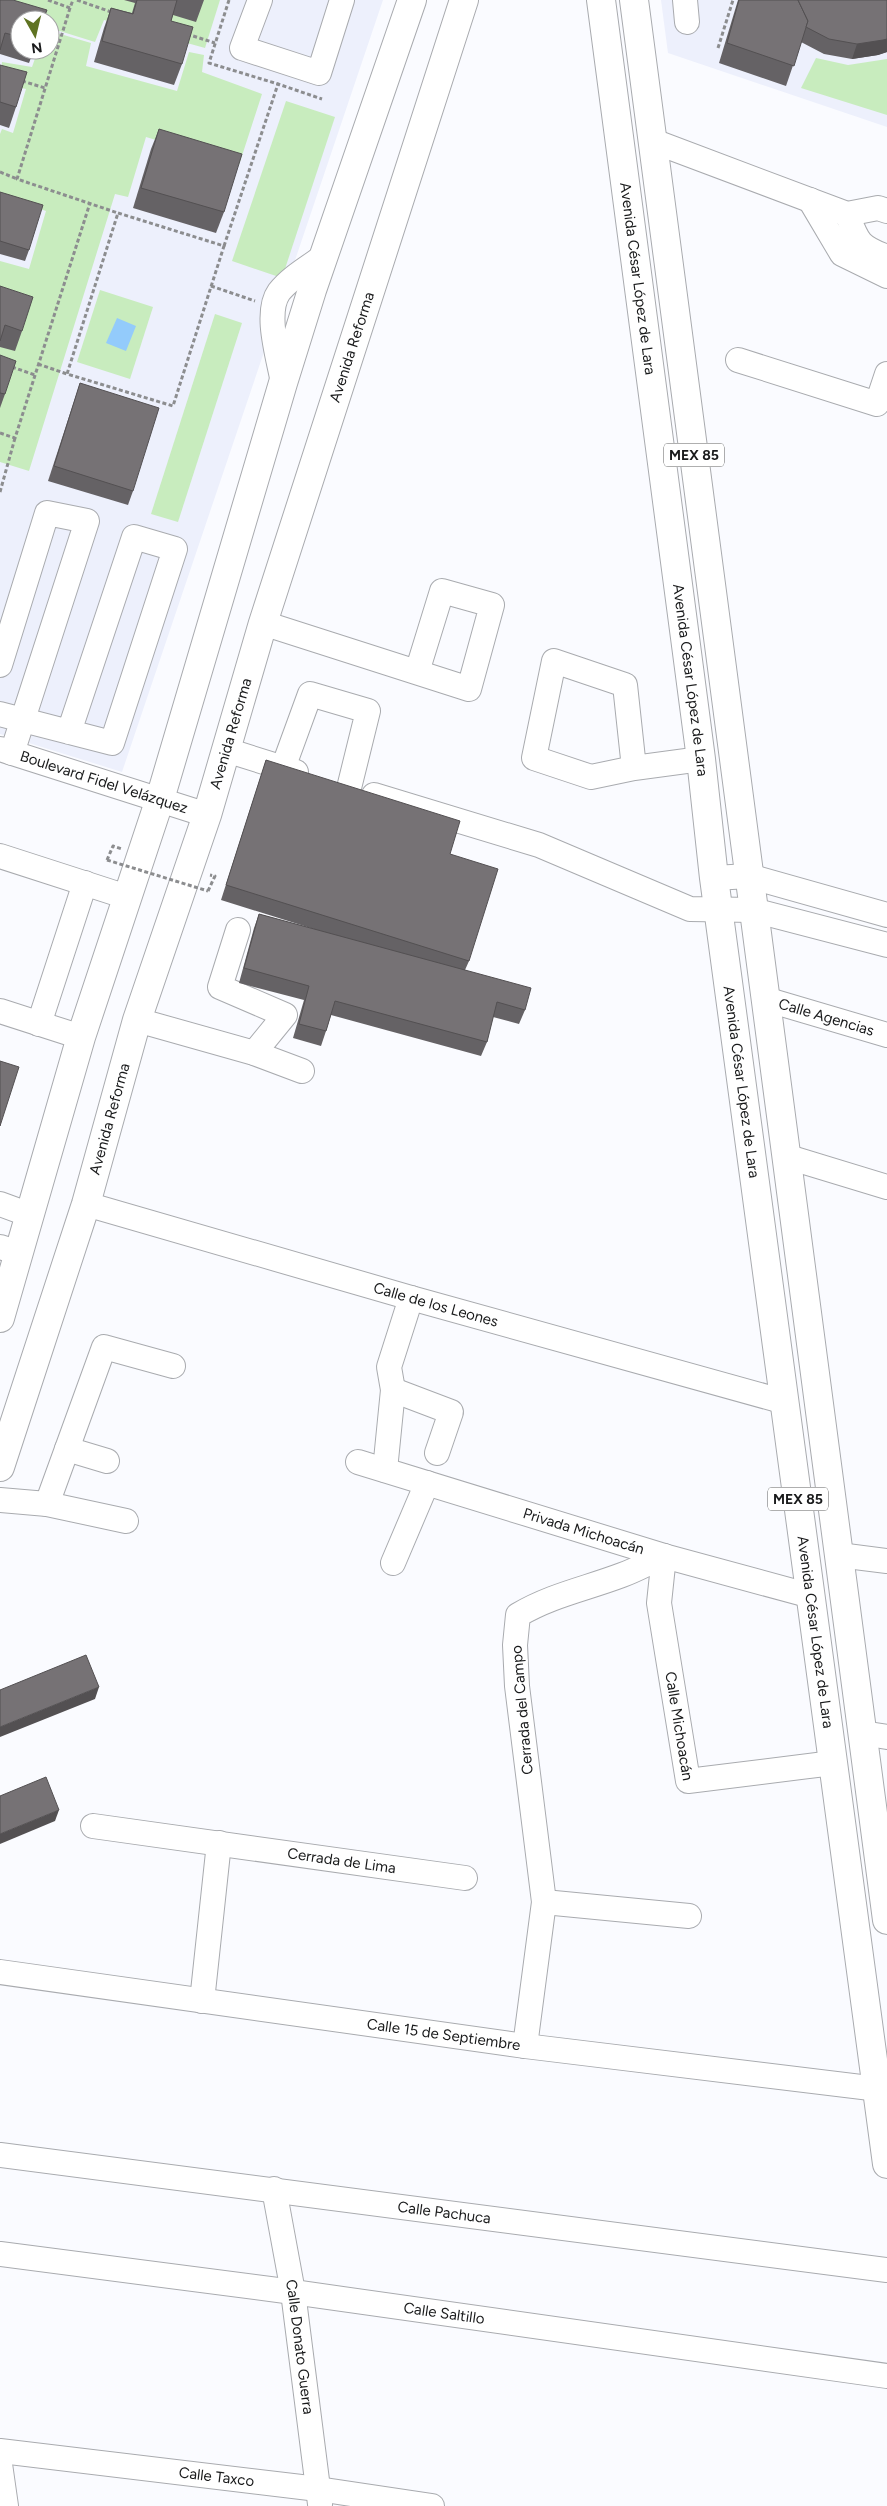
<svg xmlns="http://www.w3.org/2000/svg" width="887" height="2506" viewBox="0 0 887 2506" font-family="Figtree,sans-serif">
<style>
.built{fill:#edf0fc;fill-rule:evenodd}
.green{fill:#c8ecbe}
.water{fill:#93cbfb}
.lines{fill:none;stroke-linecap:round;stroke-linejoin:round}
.minor-casing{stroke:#a9abaf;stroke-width:26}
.major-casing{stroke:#a9abaf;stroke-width:30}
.path{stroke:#8c8d8f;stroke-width:3;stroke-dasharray:4 2.5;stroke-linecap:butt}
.minor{stroke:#fff;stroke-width:24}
.major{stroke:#fff;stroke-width:28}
.path-bridge{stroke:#8c8d8f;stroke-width:3;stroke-dasharray:4 2.5;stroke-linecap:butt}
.wall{fill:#656265}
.shaded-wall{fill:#535052}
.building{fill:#767275;stroke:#535052}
.labels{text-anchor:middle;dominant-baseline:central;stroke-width:4;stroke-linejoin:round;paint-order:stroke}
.shield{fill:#fff;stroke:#5e5f5f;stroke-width:1}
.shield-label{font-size:14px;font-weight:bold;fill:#191a1b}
.street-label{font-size:15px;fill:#191a1b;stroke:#fff}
</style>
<rect width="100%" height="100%" fill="#fafbff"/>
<g class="built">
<path d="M0 0H383L122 772 0 734ZM20 20H50V50H20Z"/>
<path d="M661 0H887V127L668 53Z"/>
</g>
<g class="green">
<path d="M0 0H220L205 48 104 20 95 42 50 28V20H27Z"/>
<path d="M50 31 91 43 86 66 177 91 189 52 204 55 202 72 262 94 239 165 146 137 128 197 115 194 29 471 0 462V261L29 269 46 211 0 195V134L2 129 13 133 26 89 0 83 2 62 32 67 38 50H50Z"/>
<path d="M816 58 848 65 887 59V115L801 88Z"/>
<path d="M286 101 335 117 282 278 232 261Z"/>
<path d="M100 290 153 307 130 379 77 362Z"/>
<path d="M215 314 242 323 178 522 151 514Z"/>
</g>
<path class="water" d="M117 318 136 326 126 351 106 343Z"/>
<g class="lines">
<g class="minor-casing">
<g id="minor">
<path d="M260 0 242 48 319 73 342 0"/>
<path d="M685 0 687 22"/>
<path d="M653 141 847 214 878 208 887 211"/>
<path d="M810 200 842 254 887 276"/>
<path d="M847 214C858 242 858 246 887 257"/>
<path d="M738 360 877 404 887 374"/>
<path d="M283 383C279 359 264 313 279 292 291 277 309 267 324 256"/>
<path d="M263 623 469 689 492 605 442 591 417 672"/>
<path d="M0 665 47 513 87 521 12 753"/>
<path d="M0 714 112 743 175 549 134 537 69 732"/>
<path id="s1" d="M0 749 207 815"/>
<path d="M226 750 296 772"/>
<path d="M283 768 310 694 368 711 349 788"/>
<path d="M634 768 625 685 554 661 534 758 591 777 634 768 701 759"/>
<path d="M374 795 539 845 690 909 753 910 887 945"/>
<path d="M0 856 127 897"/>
<path d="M714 878 749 876 887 915"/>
<path d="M238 930 220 987 285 1015 254 1053"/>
<path id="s2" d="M765 999 887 1035"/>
<path d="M0 1011 81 1037"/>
<path d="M137 1020 254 1053 302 1071"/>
<path d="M39 1024 85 883"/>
<path d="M785 1156 887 1187"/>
<path d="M0 1204 30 1215"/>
<path id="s3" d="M86 1204 411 1298 785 1402"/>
<path d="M0 1247 19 1253"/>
<path d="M393 1390 451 1412 437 1453"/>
<path d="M67 1449 107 1461"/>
<path id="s4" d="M358 1462 664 1556 811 1596"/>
<path d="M385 1470 393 1390 389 1367 411 1298"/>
<path d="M0 1500 47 1504 126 1521"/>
<path d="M47 1504 104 1347 173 1366"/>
<path d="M839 1555 887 1561"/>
<path id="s5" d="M664 1556 659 1603 688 1781 833 1763"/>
<path d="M393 1563 427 1483"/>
<path d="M862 1733 887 1737"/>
<path id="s6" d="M93 1826 465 1878"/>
<path d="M544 1902 689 1916"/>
<path id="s7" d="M0 1972 525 2046 887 2090"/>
<path d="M202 2001 219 1843"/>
<path d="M525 2046 544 1902 517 1686 515 1645 518 1615C552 1595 585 1589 622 1575 636 1570 650 1562 664 1556"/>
<path id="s8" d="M0 2155 887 2270"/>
<path id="s9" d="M274 2189 293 2292 320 2504"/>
<path id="s10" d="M0 2254 293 2292 887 2376"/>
<path id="s11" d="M0 2451 318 2489 432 2506"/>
<path d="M0 2464 6 2506"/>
</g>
</g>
<g class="major-casing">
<g id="major">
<path id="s12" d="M601 0 701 759 714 878 887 2164"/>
<path d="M634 0 887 1920"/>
<path d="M0 1318 81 1037 160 799 283 383 312 290 412 0"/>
<path id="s13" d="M0 1467 86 1204 137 1020 207 815 263 623 464 0"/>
</g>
</g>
<g class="path">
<path d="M48 0 70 8 73 0"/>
<path d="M77 0 114 13"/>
<path d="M229 0 209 63 278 84"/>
<path d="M70 8 17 179 118 213"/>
<path d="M187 34 215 43"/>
<path d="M718 48 733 0"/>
<path d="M22 81 45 88"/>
<path d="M0 172 17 179"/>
<path d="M118 213 224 246 173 406 67 374Z"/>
<path d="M224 246 278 84 322 99"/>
<path d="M211 286 255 301"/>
<path d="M38 364 67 374"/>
<path d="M12 367 35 375"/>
<path d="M0 433 15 438 90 203"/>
<path d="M0 492 15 438"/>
<path d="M107 860 113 846 122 849"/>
<path d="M208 891 215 876 210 875"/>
</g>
<use href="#minor" class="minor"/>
<use href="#major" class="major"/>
<path class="path-bridge" d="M107 860 208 891"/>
</g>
<g class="wall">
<path d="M0 0 20 20V50H34L29 63 0 54Z"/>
<path d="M124 0H204L196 22 173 15 171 21 182 64 174 85 94 62 104 28 111 8 132 13 135 3Z"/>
<path d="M738 0H887V52L878 55 852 59 824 54 801 42 786 86 719 63Z"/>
<path d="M0 65 16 107 9 128 0 125Z"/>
<path d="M159 129 224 212 216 233 133 208 151 149Z"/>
<path d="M0 192 29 250 25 261 0 254Z"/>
<path d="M0 286 22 331 15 351 0 347Z"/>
<path d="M0 355 5 394 0 408Z"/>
<path d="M80 383 133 491 128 505 48 481Z"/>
<path d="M266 760 450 854 469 961 465 970 525 1010 519 1024 493 1017 487 1042 481 1056 331 1015 326 1031 321 1046 293 1038 304 1000 239 983 254 928 259 914 317 930 221 900Z"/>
</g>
<g class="shaded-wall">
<path d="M887 39V52L878 55 852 59 857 44Z"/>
<path d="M99 1687 95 1699 0 1737V1727Z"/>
<path d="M59 1810 55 1821 0 1844V1834Z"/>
</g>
<g class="building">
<path d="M0 0H13L47 10 43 20H20V37L5 33 0 50Z"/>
<path d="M137 0H177L171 21 193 27 182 64 102 41 111 8 133 14Z"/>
<path d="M739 0H798L808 21 794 66 727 43Z"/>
<path d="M798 0H887V39L883 40 857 44 829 39 806 27 808 21Z"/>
<path d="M0 65 27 72 16 107 0 102Z"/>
<path d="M159 129 242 154 224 212 141 188Z"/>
<path d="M0 192 43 205 29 250 0 241Z"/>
<path d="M0 286 33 297 22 331 5 325 0 341Z"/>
<path d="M0 355 16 361 5 394 0 393Z"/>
<path d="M80 383 159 408 133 491 54 466Z"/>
<path d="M266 760 460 821 450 854 498 869 469 961 226 885Z"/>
<path d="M259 914 531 988 525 1010 497 1002 487 1042 335 1001 326 1031 299 1024 309 986 244 968Z"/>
<path d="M0 1061 19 1067 0 1126Z"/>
<path d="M86 1655 99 1687 0 1727V1690Z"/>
<path d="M46 1777 59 1810 0 1834V1796Z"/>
</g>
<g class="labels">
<g class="shield">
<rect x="664" y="443.5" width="60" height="23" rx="4"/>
<rect x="768" y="1487.5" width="60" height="23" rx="4"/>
</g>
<g class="shield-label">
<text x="694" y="455">MEX 85</text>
<text x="798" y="1499">MEX 85</text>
</g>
<g class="street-label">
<text stroke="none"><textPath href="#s12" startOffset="281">Avenida César López de Lara</textPath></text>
<text stroke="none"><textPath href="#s13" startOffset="1174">Avenida Reforma</textPath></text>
<text stroke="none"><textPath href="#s12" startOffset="686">Avenida César López de Lara</textPath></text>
<text stroke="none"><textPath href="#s13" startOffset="769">Avenida Reforma</textPath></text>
<text stroke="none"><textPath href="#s1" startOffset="109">Boulevard Fidel Velázquez</textPath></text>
<text stroke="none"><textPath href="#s2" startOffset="64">Calle Agencias</textPath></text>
<text stroke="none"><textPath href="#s12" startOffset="1091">Avenida César López de Lara</textPath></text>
<text stroke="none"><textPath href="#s13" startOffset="365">Avenida Reforma</textPath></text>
<text stroke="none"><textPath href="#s3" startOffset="364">Calle de los Leones</textPath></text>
<text stroke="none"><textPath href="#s4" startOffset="236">Privada Michoacán</textPath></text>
<text stroke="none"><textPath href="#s12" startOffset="1646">Avenida César López de Lara</textPath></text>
<text transform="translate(522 1710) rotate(-95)">Cerrada del Campo</text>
<text stroke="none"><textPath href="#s5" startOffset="172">Calle Michoacán</textPath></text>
<text stroke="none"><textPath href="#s6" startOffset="251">Cerrada de Lima</textPath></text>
<text stroke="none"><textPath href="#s7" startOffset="448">Calle 15 de Septiembre</textPath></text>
<text stroke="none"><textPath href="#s8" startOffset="448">Calle Pachuca</textPath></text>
<text stroke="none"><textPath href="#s10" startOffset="448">Calle Saltillo</textPath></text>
<text stroke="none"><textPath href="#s9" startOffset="160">Calle Donato Guerra</textPath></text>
<text stroke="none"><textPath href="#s11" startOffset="218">Calle Taxco</textPath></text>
</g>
</g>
<g transform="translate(35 35) rotate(172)"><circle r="24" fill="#ffffff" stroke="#a3a3a4"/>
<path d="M0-4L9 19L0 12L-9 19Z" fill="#5f7322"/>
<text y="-8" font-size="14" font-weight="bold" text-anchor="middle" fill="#191a1b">N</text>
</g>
</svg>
